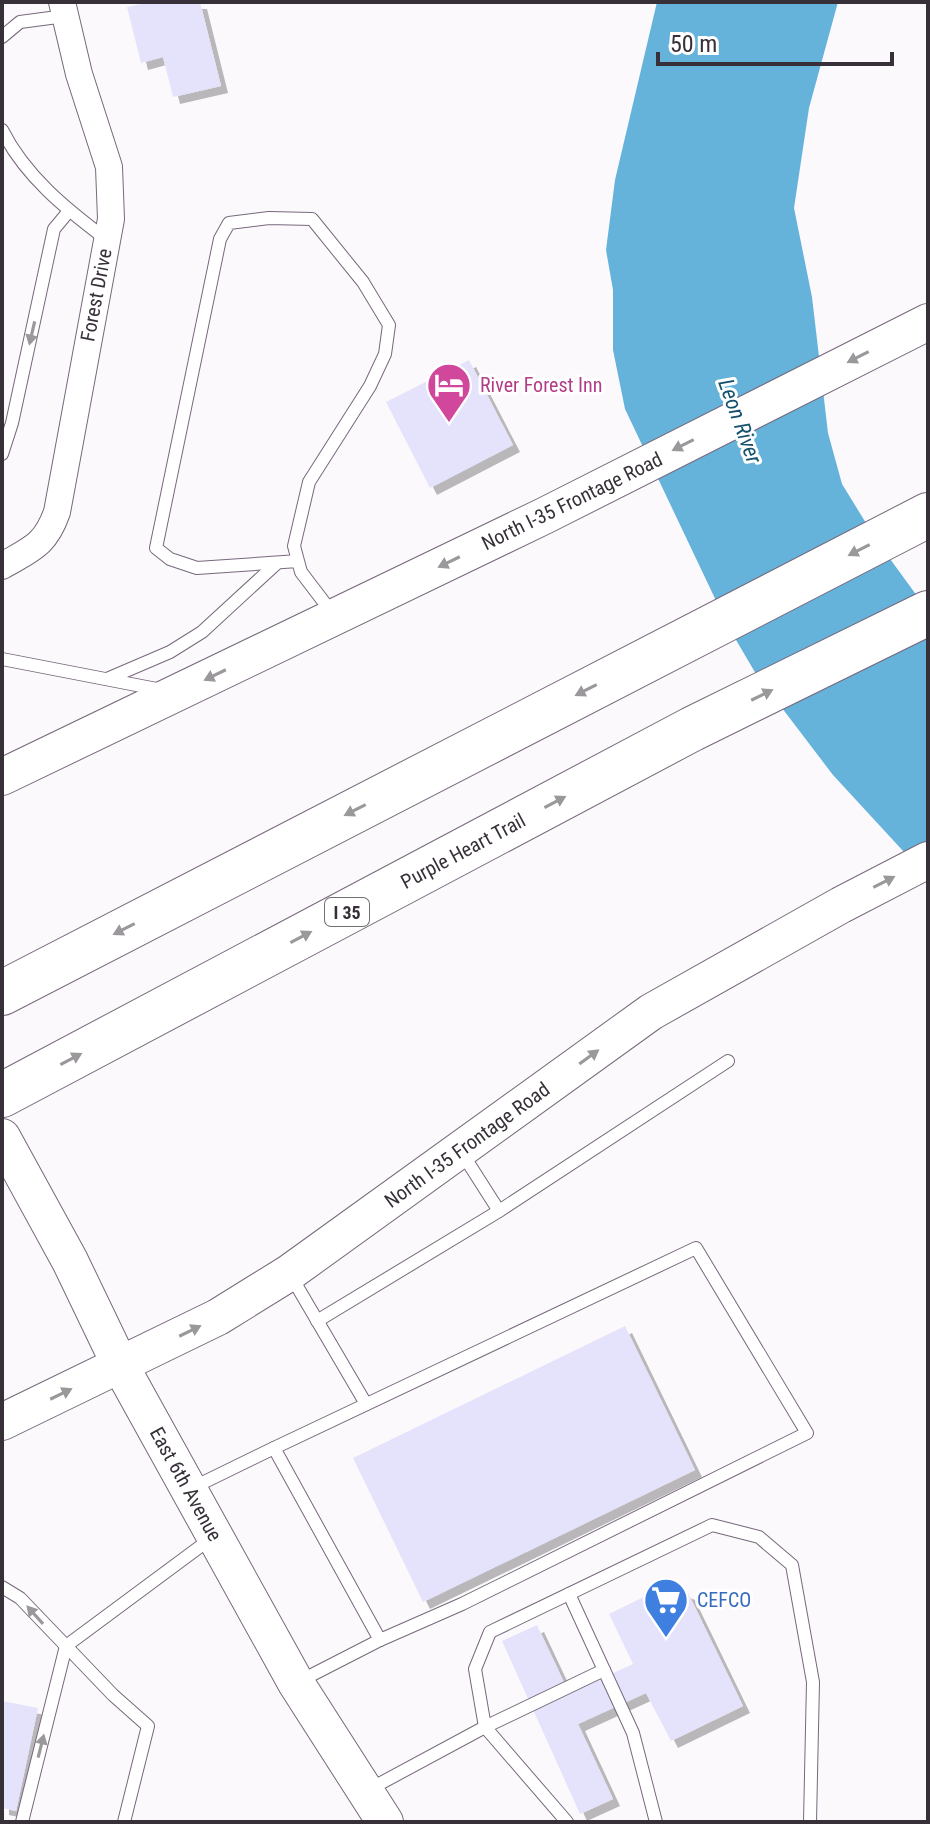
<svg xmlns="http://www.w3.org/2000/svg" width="930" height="1824" viewBox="0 0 930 1824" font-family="'Roboto Condensed',sans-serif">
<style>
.water{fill:#65b2db}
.building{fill:#e5e3fc;filter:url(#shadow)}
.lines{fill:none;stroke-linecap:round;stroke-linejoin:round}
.service-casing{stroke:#77687b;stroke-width:14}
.minor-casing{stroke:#77687b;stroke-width:28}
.secondary-casing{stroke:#77687b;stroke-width:38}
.motorway-casing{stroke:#77687b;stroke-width:46}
.service{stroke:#fff;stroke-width:12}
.minor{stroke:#fff;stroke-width:26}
.secondary{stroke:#fff;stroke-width:36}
.motorway{stroke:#fff;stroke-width:44}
.oneway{fill:#9b989c}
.labels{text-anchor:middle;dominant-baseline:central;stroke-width:6;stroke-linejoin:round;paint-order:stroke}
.shield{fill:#fff;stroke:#736e74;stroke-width:2}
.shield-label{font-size:18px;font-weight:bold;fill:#373039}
.street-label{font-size:20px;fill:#373039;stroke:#fff}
.hotel-label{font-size:20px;fill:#b23c85;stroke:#fff;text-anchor:start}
.shop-label{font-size:20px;fill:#366cbe;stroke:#fff;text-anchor:start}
.water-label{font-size:22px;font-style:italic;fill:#13516d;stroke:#fff}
</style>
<defs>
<filter id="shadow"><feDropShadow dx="7" dy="7" stdDeviation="0" flood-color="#0004"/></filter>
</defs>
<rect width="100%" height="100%" fill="#fcf9fd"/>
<path class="water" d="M657 2H838L809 108 794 208 812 297 828 433 842 484 877 541 928 611V878L833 775 756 674 729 628 625 409 613 350V290L606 250 615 180Z"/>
<g class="building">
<path d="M150 2H200L221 86 173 97 163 57 141 63 127 7Z"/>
<path d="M469 360 513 445 430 488 386 402Z"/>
<path d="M625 1326 695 1470 423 1602 353 1458Z"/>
<path d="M668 1585 688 1593 743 1706 671 1741 646 1693 578 1724 613 1799 580 1814 502 1641 537 1625 569 1693 633 1664 609 1614Z"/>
<path d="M2 1701 38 1708 16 1811 2 1808Z"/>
</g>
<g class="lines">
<g class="service-casing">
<g id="service">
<path d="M2 37 20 22 65 16"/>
<path d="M2 130C25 176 66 209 106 239"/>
<path d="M2 454 12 423 54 229 69 211"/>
<path d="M298 561 197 568 170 559 156 548 220 239 229 223 269 218 312 219 363 282 389 325 385 354 370 386 309 482 294 546 301 572 333 614"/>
<path d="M2 659 162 690"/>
<path d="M107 679 170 652 202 632 277 563"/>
<path d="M499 1211 728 1061"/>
<path d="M291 1276 366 1404"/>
<path d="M317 1321 499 1211 462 1153"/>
<path d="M274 1448 696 1248 807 1433 462 1604 380 1640"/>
<path d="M192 1488 274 1448 380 1640 300 1681"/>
<path d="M2 1587 20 1598 113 1695 148 1726 124 1822"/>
<path d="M569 1594 633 1733 656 1822"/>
<path d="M604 1670 485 1727 475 1669 490 1632 712 1525 759 1537 792 1565 813 1682 810 1822"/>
<path d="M368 1790 485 1727 567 1822"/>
<path d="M22 1822 66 1646 213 1537"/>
</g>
</g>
<g class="minor-casing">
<path id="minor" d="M2 566C31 549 45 546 57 512L111 219 109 167 79 74 62 2"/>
</g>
<g class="secondary-casing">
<g id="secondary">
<path d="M2 777 544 516 928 322"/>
<path d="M2 1137 70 1261 120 1365 296 1683 385 1822"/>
<path d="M2 1422 218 1317 289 1273 651 1012 841 905 928 860"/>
</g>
</g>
<g class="motorway-casing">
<g id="motorway">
<path d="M2 993 928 515"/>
<path d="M2 1095 692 729 928 613"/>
</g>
</g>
<use href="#service" class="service"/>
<use href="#minor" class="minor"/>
<use href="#secondary" class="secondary"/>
<use href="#motorway" class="motorway"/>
</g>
<defs><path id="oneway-solid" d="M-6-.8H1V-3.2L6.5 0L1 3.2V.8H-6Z" transform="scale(2)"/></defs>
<g class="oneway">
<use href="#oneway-solid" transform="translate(32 333) rotate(103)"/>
<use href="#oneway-solid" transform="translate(858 357) rotate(153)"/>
<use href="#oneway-solid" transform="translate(683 445) rotate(153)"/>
<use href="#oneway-solid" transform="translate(859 550) rotate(153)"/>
<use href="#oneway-solid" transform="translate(449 562) rotate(154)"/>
<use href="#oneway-solid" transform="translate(215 675) rotate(154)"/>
<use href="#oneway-solid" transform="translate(586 690) rotate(153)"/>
<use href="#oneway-solid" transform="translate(762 695) rotate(-26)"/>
<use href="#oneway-solid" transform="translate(555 802) rotate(-28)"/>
<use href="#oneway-solid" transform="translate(355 810) rotate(153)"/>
<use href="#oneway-solid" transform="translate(884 882) rotate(-27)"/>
<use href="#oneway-solid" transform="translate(124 929) rotate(153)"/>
<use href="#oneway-solid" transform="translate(301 937) rotate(-28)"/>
<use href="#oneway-solid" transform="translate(589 1057) rotate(-36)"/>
<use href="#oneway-solid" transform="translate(71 1059) rotate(-28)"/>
<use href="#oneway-solid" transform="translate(190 1331) rotate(-26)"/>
<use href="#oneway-solid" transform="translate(61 1394) rotate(-26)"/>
<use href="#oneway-solid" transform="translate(35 1615) rotate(-132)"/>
<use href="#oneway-solid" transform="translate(41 1746) rotate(-76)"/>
</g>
<defs>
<g id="hotel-pin" transform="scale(2.3)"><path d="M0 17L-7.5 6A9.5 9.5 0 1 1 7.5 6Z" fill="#d1479c" stroke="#fff"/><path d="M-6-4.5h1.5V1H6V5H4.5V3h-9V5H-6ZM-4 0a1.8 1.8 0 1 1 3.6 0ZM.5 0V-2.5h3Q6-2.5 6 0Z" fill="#fff"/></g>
<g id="supermarket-pin" transform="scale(2.3)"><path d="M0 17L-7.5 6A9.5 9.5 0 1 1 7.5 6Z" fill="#3f7fe0" stroke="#fff"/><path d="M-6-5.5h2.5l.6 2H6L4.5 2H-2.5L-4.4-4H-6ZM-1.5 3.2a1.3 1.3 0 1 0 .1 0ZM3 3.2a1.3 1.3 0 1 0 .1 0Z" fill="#fff"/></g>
</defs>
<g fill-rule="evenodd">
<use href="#hotel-pin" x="449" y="385"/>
<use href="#supermarket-pin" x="666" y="1600"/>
</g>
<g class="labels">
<rect class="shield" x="325" y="898" width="44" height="28" rx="6"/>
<g class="shield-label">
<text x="347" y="912">I 35</text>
</g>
<g class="street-label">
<text transform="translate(96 295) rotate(-79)">Forest Drive</text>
<text transform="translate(572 501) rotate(-26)">North I-35 Frontage Road</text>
<text transform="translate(463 851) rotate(-28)">Purple Heart Trail</text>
<text transform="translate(467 1145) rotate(-36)">North I-35 Frontage Road</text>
<text transform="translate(186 1484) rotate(61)">East 6th Avenue</text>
</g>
<g class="hotel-label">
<text x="480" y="385">River Forest Inn</text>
</g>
<g class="shop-label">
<text x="697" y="1600">CEFCO</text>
</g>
<g class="water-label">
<text transform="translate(740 421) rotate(70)">Leon River</text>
</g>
</g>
<rect width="930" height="1824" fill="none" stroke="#373039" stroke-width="8"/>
<path d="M658 52v12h234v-12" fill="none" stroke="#373039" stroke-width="4"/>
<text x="670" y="52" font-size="24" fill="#373039" stroke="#ffffff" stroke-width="6" paint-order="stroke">50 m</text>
</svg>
